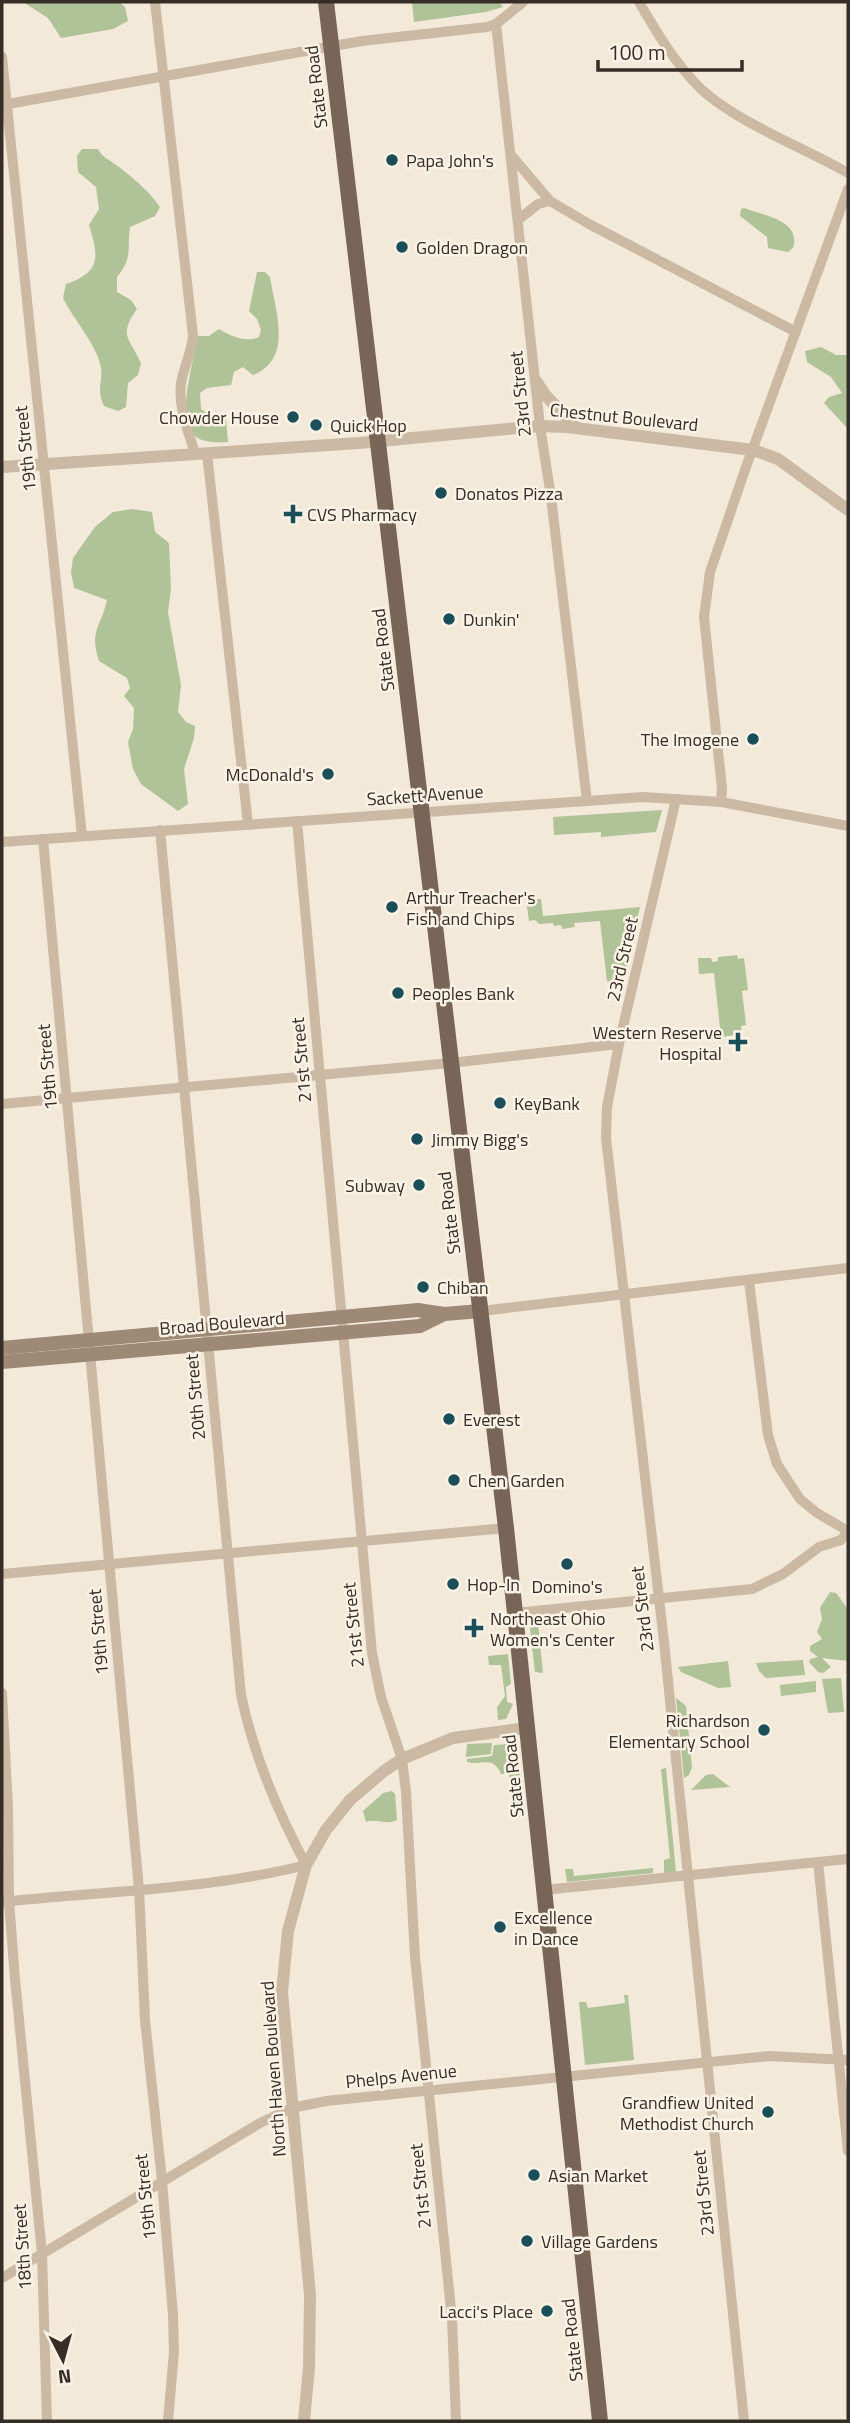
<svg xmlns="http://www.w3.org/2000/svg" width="850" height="2423" viewBox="0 0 850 2423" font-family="'Titillium Web',sans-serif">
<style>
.green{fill:#b0c298}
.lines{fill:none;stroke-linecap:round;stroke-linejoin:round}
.minor{stroke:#cbb9a4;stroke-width:10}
.tertiary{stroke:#cbb9a4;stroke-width:12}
.secondary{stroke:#9e8876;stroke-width:14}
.primary{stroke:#786557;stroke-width:16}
.poi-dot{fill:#1a4f59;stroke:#faf2e5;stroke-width:2.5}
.labels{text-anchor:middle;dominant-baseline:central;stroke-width:5;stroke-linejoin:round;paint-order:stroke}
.street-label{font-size:18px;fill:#362d26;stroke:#faf2e5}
.poi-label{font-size:18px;fill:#362d26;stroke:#faf2e5;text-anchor:start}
</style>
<rect width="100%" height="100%" fill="#f2e9d9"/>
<g class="green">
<path d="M23 2H119L125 7 128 21 113 29 61 38 48 18Z"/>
<path d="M412 2H500L503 7 486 12 414 22Z"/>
<path d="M82 149H98C103 159 111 160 119 167 134 179 149 191 160 207L155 216 130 227C127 249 133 258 117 277V292L131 300 137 309C118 336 129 337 141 363L138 375 128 383 126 407 118 411 104 406C96 388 103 383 101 368 98 346 73 319 63 298L66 284C101 272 99 257 89 225L99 209 96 187 78 172 77 156Z"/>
<path d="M744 208C761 215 802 220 793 248L788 252 768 248 767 237 740 216 741 209Z"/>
<path d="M257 272H265L270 277C275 310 294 359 253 375L243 367 234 372 231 385 207 388 200 393 201 409 218 420 226 419 228 442C221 442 213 443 206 441 167 433 197 361 196 336H209L219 329C230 336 246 343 259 337L261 330 257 319 249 311Z"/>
<path d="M821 347 836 355H848V429L824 403 829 397 842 393 831 377 807 362 805 351Z"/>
<path d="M132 509 152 512 155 532 169 543 171 589 168 612 181 685 178 712 186 722 195 726 194 738 184 769 188 804 178 811 141 784 133 769 128 742 133 729 134 708 124 696 130 688 127 678 99 661C89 630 101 628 107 600L74 588 71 572 73 558 95 527 113 512Z"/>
<path d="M662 810 656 832 601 837V832L554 835 553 817Z"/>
<path d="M541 899 543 916 640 907 622 987 607 981 600 921 574 923 575 927 562 929 561 925 554 926 553 923 539 924 535 920 529 921 526 900Z"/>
<path d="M737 955 738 959 744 958 748 990 742 991 746 1025 741 1026 742 1034 721 1037 714 973 699 974 698 958H711L712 962 718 961V957Z"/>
<path d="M830 1592 836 1593 848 1609V1661L822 1658 831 1667 823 1673 818 1672 809 1662 810 1659 818 1657 810 1651V1646L822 1639 817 1632 822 1619 820 1608Z"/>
<path d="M537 1620 538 1623 543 1673 535 1672 530 1629 532 1623Z"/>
<path d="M508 1654 511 1684 506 1687 507 1702 513 1704 506 1719 498 1720 497 1707 505 1696 501 1665H489L488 1656Z"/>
<path d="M803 1660 805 1675 766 1678 759 1671 756 1663Z"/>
<path d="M728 1661 731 1687 718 1688 681 1672 678 1667Z"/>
<path d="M841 1678 844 1712 828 1713 822 1679Z"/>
<path d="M816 1681V1692L781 1696 780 1685Z"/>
<path d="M676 1698 686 1706 692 1767 689 1775 684 1778Z"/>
<path d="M492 1743 491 1754 466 1757 467 1744Z"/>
<path d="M510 1744 511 1757 518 1755 524 1815 514 1819 509 1774H501C493 1755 482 1766 467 1762V1759L492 1756 494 1745Z"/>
<path d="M666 1768 676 1872 664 1873V1860L670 1858 661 1769Z"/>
<path d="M713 1774 730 1787 691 1790 706 1775Z"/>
<path d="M392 1791 395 1794 397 1820C384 1826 379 1818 366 1822L363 1811 383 1793Z"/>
<path d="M653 1868V1873L567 1882 565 1869H573L574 1876Z"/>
<path d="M624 1995H628L634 2060 585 2065 579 2002H586L588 2008 625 2003Z"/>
</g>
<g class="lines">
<g class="minor">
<path d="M155 2 193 335C192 352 184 366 181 383 178 407 188 431 195 453"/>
<path d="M639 2C657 33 676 65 702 90 740 124 803 147 848 173"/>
<path d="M496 24 540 426 551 497 587 801"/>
<path d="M2 57 82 836"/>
<path d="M2 105 362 41 487 27 496 24 523 2"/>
<path d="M511 155 550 201 589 224 796 332"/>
<path d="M518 220 538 204 550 201"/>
<path d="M207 453 248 824"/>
<path d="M676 799 619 1044 607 1107 606 1138 664 1642 744 2421"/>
<path d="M721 802 722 789 704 617 710 572 746 467 848 189"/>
<path d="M297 821 372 1653 381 1697 402 1759 406 1792 415 1957 452 2319 456 2421"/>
<path d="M43 839 139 1889 145 2020 162 2181 173 2315 174 2352 168 2421"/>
<path d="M2 842 643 797 721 802 848 826"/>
<path d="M2 1104 451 1063 619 1044"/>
<path d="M749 1281 768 1435 777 1464 800 1499 817 1513 848 1531"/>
<path d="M481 1311 848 1268"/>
<path d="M2 1574 506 1528"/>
<path d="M515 1613 752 1589 783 1574 819 1547 841 1540 848 1531"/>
<path d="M2 1693 8 1807 9 1901 15 1979 42 2254 47 2421"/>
<path d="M818 1862 848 2151"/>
<path d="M544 1890 848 1859"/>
<path d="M2 1902C103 1891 207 1890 306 1865 277 1810 254 1756 241 1695L160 830"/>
<path d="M2 2278 260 2123 292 2108 326 2101 769 2056 848 2060"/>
</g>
<g class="tertiary">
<path d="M536 381 546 396 577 428"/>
<path d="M2 467 359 443 540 426 567 427 753 450 778 459 848 510"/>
<path d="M304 2421 309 2367 310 2295 282 1992 288 1931 306 1865 326 1830 350 1800 384 1771 402 1759 453 1738 527 1728"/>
</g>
<g class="secondary">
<path d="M2 1348 418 1310 444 1314 481 1311"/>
<path d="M2 1362 420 1326 444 1314"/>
</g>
<path class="primary" d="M326 2 506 1528 600 2421"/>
</g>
<g class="poi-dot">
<circle cx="392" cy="160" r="7"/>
<circle cx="402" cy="247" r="7"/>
<circle cx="293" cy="417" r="7"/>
<circle cx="316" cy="425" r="7"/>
<circle cx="441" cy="493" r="7"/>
<path d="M289.5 503.5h7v7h7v7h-7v7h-7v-7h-7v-7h7z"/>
<circle cx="449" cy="619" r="7"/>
<circle cx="753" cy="739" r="7"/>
<circle cx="328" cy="774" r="7"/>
<circle cx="392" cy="907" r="7"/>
<circle cx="398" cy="993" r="7"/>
<path d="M734.5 1031.5h7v7h7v7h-7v7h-7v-7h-7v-7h7z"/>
<circle cx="500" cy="1103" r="7"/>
<circle cx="417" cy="1139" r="7"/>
<circle cx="419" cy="1185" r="7"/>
<circle cx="423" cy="1287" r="7"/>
<circle cx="449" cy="1419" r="7"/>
<circle cx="454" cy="1480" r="7"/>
<circle cx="567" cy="1564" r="7"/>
<circle cx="453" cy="1584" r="7"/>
<path d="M470.5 1617.5h7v7h7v7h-7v7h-7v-7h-7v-7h7z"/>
<circle cx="764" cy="1730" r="7"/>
<circle cx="500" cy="1927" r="7"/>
<circle cx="768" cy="2112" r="7"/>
<circle cx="534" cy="2175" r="7"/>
<circle cx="527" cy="2241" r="7"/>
<circle cx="547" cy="2311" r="7"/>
</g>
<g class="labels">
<g class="street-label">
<text transform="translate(316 87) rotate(-97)">State Road</text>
<text transform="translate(520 394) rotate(-96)">23rd Street</text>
<text transform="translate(624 417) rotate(6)">Chestnut Boulevard</text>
<text transform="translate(25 449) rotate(-96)">19th Street</text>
<text transform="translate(383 650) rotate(-97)">State Road</text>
<text transform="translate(425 795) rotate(-4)">Sackett Avenue</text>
<text transform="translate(622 959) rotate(-77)">23rd Street</text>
<text transform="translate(301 1060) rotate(-95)">21st Street</text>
<text transform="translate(47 1067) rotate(-95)">19th Street</text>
<text transform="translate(449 1213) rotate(-97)">State Road</text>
<text transform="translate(222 1323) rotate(-5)">Broad Boulevard</text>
<text transform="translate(195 1397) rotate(-95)">20th Street</text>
<text transform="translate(642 1609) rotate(-97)">23rd Street</text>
<text transform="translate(353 1625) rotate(-96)">21st Street</text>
<text transform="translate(98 1632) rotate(-95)">19th Street</text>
<text transform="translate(513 1776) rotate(-96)">State Road</text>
<text transform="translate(273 2069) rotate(-94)">North Haven Boulevard</text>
<text transform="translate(401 2076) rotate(-6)">Phelps Avenue</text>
<text transform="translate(420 2186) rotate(-96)">21st Street</text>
<text transform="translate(703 2193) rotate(-96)">23rd Street</text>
<text transform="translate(145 2197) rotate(-96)">19th Street</text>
<text transform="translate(22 2247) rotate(-94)">18th Street</text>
<text transform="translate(572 2340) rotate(-96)">State Road</text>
</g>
<g class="poi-label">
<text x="406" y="160">Papa John's</text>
<text x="416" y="247">Golden Dragon</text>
<text x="279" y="417" text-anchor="end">Chowder House</text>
<text x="330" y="425">Quick Hop</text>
<text x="455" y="493">Donatos Pizza</text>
<text x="307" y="514">CVS Pharmacy</text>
<text x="463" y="619">Dunkin'</text>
<text x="739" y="739" text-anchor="end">The Imogene</text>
<text x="314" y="774" text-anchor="end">McDonald's</text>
<text x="406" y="897">Arthur Treacher's<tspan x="406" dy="21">Fish and Chips</tspan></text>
<text x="412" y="993">Peoples Bank</text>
<text x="722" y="1032" text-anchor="end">Western Reserve<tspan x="722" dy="21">Hospital</tspan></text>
<text x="514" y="1103">KeyBank</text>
<text x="431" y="1139">Jimmy Bigg's</text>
<text x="405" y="1185" text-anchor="end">Subway</text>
<text x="437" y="1287">Chiban</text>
<text x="463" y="1419">Everest</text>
<text x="468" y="1480">Chen Garden</text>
<text x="467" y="1584">Hop-In</text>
<text x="567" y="1586" text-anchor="middle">Domino's</text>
<text x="490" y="1618">Northeast Ohio<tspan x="490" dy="21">Women's Center</tspan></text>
<text x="750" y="1720" text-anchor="end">Richardson<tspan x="750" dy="21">Elementary School</tspan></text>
<text x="514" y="1917">Excellence<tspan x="514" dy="21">in Dance</tspan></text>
<text x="754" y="2102" text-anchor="end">Grandfiew United<tspan x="754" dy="21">Methodist Church</tspan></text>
<text x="548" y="2175">Asian Market</text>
<text x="541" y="2241">Village Gardens</text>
<text x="533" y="2311" text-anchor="end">Lacci's Place</text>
</g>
</g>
<rect width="850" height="2423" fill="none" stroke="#362d26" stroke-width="7"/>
<g transform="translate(63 2360) rotate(174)" stroke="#faf2e5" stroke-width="5" paint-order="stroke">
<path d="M0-5L12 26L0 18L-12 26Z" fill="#362d26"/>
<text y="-10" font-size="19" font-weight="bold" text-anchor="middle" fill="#362d26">N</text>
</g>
<path d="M598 60v10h144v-10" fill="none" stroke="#362d26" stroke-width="3.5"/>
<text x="608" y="60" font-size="21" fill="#362d26" stroke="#faf2e5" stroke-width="5" paint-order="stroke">100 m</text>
</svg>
